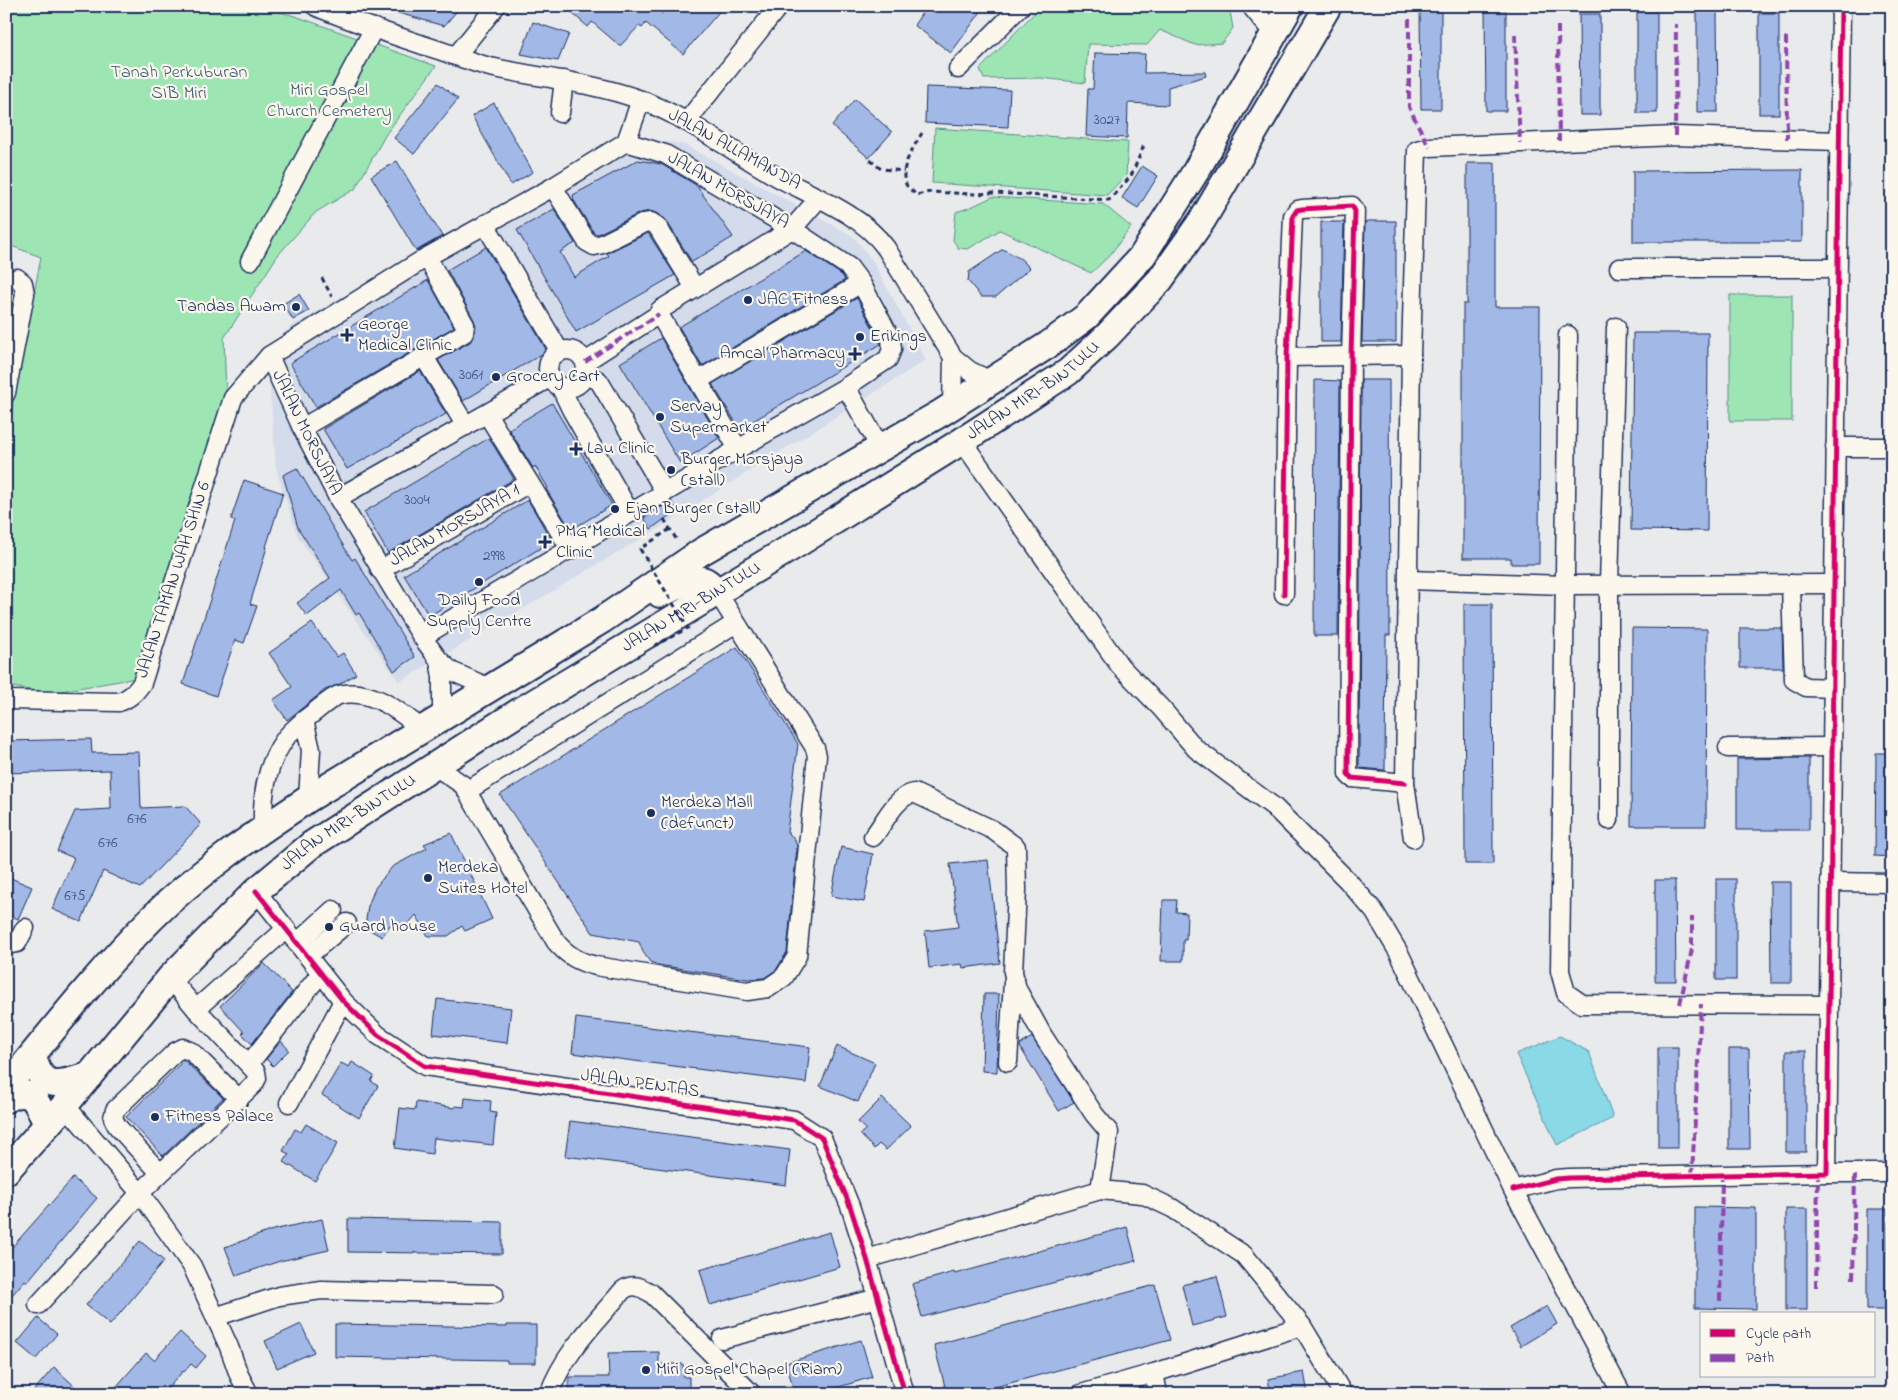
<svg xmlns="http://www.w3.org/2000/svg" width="1898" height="1400" viewBox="0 0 1898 1400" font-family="'Indie Flower',sans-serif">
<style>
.built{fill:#d4dbea}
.green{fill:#9de6b4;stroke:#5c8a89}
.water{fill:#8ad9e7;stroke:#5e95b0}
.building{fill:#a2b8e6;stroke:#1b2f5e}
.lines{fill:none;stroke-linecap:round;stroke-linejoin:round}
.minor-casing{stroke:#1b2f5e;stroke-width:21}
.highway-casing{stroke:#1b2f5e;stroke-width:30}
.path{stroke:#1b2f5e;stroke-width:3;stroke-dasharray:5 4;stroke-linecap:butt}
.minor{stroke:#fbf7ec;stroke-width:18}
.highway{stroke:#fbf7ec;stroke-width:26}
.path-bridge{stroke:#1b2f5e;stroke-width:3;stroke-dasharray:5 4;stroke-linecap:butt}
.quiet{stroke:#8e44ad;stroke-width:4;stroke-dasharray:8 4;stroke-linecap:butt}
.cycleway-casing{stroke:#fbf7ec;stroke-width:8}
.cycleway{stroke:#d6006c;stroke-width:5}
.poi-dot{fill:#1b2f5e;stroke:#fbf7ec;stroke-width:2}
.labels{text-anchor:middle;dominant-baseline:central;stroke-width:4.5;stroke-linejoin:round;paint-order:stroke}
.number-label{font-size:15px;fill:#3d5180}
.park-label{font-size:18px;fill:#3c5d74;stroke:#fbf7ec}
.street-label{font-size:18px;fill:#1b2f5e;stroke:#fbf7ec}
.poi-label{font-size:18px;fill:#1b2f5e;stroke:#fbf7ec;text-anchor:start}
</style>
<rect width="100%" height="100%" fill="#e9eaeb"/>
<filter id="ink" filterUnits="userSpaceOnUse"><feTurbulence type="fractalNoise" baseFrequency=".02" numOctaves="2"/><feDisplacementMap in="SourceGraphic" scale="10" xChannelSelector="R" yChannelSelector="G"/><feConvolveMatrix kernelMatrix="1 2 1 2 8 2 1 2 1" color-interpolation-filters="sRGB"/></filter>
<g filter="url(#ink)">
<path class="built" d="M622 136 683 144 853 236 872 260 926 360 654 531 399 682 297 535 276 468 267 353 290 327Z"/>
<g class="green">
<path d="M6 6H257L295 16 436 66 386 134 355 189 316 212 278 255 224 338 226 395 137 678 49 693 6 686V439L41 257 6 244Z"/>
<path d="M1041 6H1229L1233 28 1222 43 1195 45 1160 30 1147 45 1088 44 1085 83 1041 78 984 79 980 69Z"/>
<path d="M935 128 1128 142 1126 175 1107 195 932 183Z"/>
<path d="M992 197 1103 204 1131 227 1109 256 1091 273 1000 230 968 249 958 248 953 240 956 212 971 207Z"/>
<rect x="1730" y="295" width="62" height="126"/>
</g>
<path class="water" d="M1560 1036 1589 1052 1613 1118 1557 1145 1516 1054Z"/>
<g class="building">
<path d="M389 6H461L444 26 388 10Z"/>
<path d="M564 6H653L662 14 668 6H724L683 54 646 23 642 28 639 26 620 46 592 22 588 27Z"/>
<path d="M927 6H985L951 53 914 25Z"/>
<path d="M1420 8H1441V109H1421Z"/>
<path d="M1485 10H1506V111H1486Z"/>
<path d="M1697 11H1717L1718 112H1697Z"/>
<rect x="1637" y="12" width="20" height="101"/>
<rect x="1759" y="13" width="20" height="101"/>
<path d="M1579 14H1600V115H1580Z"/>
<path d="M533 22 569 34 558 61 521 54Z"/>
<path d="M1095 53 1145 54 1144 73 1205 72 1206 76 1168 87V105L1128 103 1127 138 1086 136 1088 89H1093Z"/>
<path d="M438 83 458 99 414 154 394 138Z"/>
<path d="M926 87 1010 90 1008 127 925 123Z"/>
<path d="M855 99 892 132 869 158 832 126Z"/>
<path d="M494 103 533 172 511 185 472 116Z"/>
<path d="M638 160 661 164 696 185 733 237 692 262 666 220 656 213 650 211 640 213 598 234 594 233 573 199 574 198 573 195Z"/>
<path d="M397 161 442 236 416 251 371 176Z"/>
<path d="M1467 163H1495V307H1540L1539 564H1511V558H1463V304H1467Z"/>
<path d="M1142 166 1158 176 1138 208 1122 198Z"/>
<path d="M1802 170V242H1633V171Z"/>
<path d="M554 209 575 243 560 252 574 277 609 256 607 253 648 233 675 275 576 332 517 230Z"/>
<path d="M1368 221H1396V342H1362L1365 222Z"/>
<path d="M1321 222H1344L1341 342H1321Z"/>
<path d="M486 247 547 351 463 401 438 360 470 342 474 335 476 326 474 320 447 270Z"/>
<path d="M1003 249 1021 259 1030 268 996 297H981L968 281 969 272Z"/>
<path d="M806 251 842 275 845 280 702 366 679 327Z"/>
<path d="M428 280 454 327 316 407 290 363Z"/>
<path d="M299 294 309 311 293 320 283 304Z"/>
<path d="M857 298 881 344 740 429 712 384Z"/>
<path d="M1633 333H1708L1707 531 1631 530Z"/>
<path d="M661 338 719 438 680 463 620 363Z"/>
<path d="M420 371 446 414 347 469 323 429Z"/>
<path d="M1315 380 1340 381 1338 636H1314Z"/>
<path d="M1361 380H1389L1390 635H1386L1385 770 1359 768Z"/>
<path d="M552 403 612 505 571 530 546 489 548 488 535 466 533 468 509 429Z"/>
<path d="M489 438 514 479 388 553 364 512Z"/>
<path d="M297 468 352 560 355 558 415 657 394 671 359 613 356 615 341 590 307 616 297 603 330 578 298 528 283 475Z"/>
<path d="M244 480 283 493 266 547H267L250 604 257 606 244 643 235 640 216 696 183 684 235 521 231 519Z"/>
<path d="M528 500 552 541 429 616 404 575Z"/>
<path d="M671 501 677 510 651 529 644 518Z"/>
<path d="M1464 604H1492L1493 864H1465Z"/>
<path d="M312 623 337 657 343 653 356 674 340 684 325 690 287 720 273 700 292 687 269 653Z"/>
<path d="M1632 628 1707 629 1706 826H1631Z"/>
<path d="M1740 628H1782L1783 668H1740Z"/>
<path d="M737 647 798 744 787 832 794 838 797 846 787 952 776 970 764 978 747 979 658 965 650 962 643 952 639 942 593 933 500 795Z"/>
<path d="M91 739 92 753 139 752 141 808 185 806 201 824 140 888 103 871 81 922 52 909 74 858 57 851 75 811 111 809 110 770 6 773V741Z"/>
<path d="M1876 753H1892V857L1875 856Z"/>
<path d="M1809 758V830H1737V759Z"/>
<path d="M451 833 492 919 465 931 462 926 448 936H428L416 915 402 931 390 925 382 937 365 927 368 906 375 888 392 867 427 848 424 844Z"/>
<path d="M841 847 873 854 864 902 831 896Z"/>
<path d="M988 860 1000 963 963 968 962 964 929 968 925 931 958 927 950 864Z"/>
<path d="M6 876 32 887 18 919 6 913Z"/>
<rect x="1716" y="879" width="20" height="101"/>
<path d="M1655 880H1675L1676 981H1655Z"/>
<path d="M1770 882H1791V983H1771Z"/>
<path d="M1163 900H1177L1176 912 1187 913 1186 940H1183V961H1161Z"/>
<path d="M264 963 292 992 252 1044 242 1034 244 1032 220 1006Z"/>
<path d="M984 994H999L997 1072 982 1071Z"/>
<path d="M437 999 511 1008 507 1043 433 1034Z"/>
<path d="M576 1018 810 1047 806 1083 572 1053Z"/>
<path d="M1032 1037 1074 1102 1059 1111 1020 1047V1045Z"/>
<path d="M281 1041 289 1050 273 1066 266 1059Z"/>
<path d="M837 1046 875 1063 858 1102 820 1086Z"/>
<rect x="1658" y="1047" width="20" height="101"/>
<path d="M1729 1049H1749L1750 1149H1729Z"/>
<rect x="1786" y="1051" width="20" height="101"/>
<path d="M184 1060 223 1098 163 1156 126 1117Z"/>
<path d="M352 1062 374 1076 371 1081 378 1086 359 1118 322 1095 341 1063 349 1067Z"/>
<path d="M465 1098 491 1101 490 1112 496 1113 493 1145 434 1138 432 1154 395 1148 400 1108 415 1110 416 1102 455 1108V1106L464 1107Z"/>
<path d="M882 1098 911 1126 886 1150 879 1144 874 1149 860 1134 866 1129 858 1122Z"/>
<path d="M570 1121 790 1150 786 1185 565 1156Z"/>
<path d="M306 1124 338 1143 315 1181 284 1162 289 1154 283 1151 295 1129 301 1132Z"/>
<path d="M73 1178 97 1198 27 1282 25 1280 6 1302V1254Z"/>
<path d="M1695 1207 1756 1208V1309L1695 1308Z"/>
<rect x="1786" y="1209" width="21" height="101"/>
<path d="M1867 1209H1887L1888 1310H1867Z"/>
<path d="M322 1219 329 1250 280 1261 236 1276 225 1247 273 1230Z"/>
<path d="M348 1219 502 1222V1254L348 1252Z"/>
<path d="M1127 1227 1136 1261 922 1317 912 1284 954 1272 955 1274Z"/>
<path d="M830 1232 840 1267 710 1305 700 1270Z"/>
<path d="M140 1241 164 1261 110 1325 86 1305Z"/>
<path d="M1217 1276 1227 1317 1192 1326 1182 1285Z"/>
<path d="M1155 1285 1170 1340 984 1390 985 1394H947L934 1345Z"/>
<path d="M1547 1306 1557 1324 1521 1346 1510 1328Z"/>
<path d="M38 1318 57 1334 36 1359 17 1343Z"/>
<path d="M301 1324 314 1352 277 1368 265 1341Z"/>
<path d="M335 1324 507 1327V1325H536V1363H507V1360L335 1357Z"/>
<path d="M180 1332 206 1356 196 1368 191 1364 184 1372 183 1371 163 1394H124L116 1387 146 1353 154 1360Z"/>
<path d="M861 1340 872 1377 816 1394H795L786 1363Z"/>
<path d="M659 1352V1364H683L684 1377H689V1394H569V1377H609L608 1353Z"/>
<path d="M54 1367 83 1394H31Z"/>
<path d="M1304 1372 1308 1394H1271L1268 1379Z"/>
</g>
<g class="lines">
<g class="minor-casing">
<g id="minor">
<path d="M315 6C352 22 391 34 429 47 449 53 470 62 490 67 540 78 590 82 638 99 691 118 734 154 783 180 818 198 863 216 886 248L953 357 970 371 991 381"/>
<path d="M1251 6 1274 34"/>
<path d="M456 56 496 6"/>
<path d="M958 69 1021 6"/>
<path d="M560 113 564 80"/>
<path d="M687 121 779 6"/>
<path d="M626 142 641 100"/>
<path d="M553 187 587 242 594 246 602 244 644 223 651 222 657 226 695 288"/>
<path d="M485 224 560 352"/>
<path d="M250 261 374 28"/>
<path d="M1619 268H1837"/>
<path d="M1568 335 1560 971 1566 993 1582 1004 1829 1005"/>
<circle cx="567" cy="369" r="19"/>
<path d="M424 357 466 426"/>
<path d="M1287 357 1411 355"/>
<path d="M585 362 659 314"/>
<path d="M586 374 599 381 665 492"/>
<path d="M699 380 861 283"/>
<path d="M560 386 571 409 630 513"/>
<path d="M846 387 881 449"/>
<path d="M6 393 25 294 23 283 17 278"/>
<path d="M952 406 953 357"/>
<path d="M487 414 571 550"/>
<path d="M302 428 464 333 465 325 427 257"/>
<path d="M962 441 1120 666 1161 708 1196 749 1274 807 1348 881 1374 911 1399 953 1513 1190 1622 1394"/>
<path d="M1835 447H1892"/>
<path d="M738 449 659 314 660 310 792 229 819 198"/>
<path d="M338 498 551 377"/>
<path d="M380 570 529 483"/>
<path d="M1408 580 1565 585 1834 584"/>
<path d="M1791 584 1794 680 1806 687 1833 688"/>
<path d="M1284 594 1287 357 1293 216 1297 210 1302 209 1352 206 1355 211 1351 357 1348 774 1352 778 1405 783"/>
<path d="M422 637 738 449 846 387 888 359 892 349 891 339 861 283 849 267 792 229 665 154 626 142 553 187 427 257 269 356 302 428 338 498 422 637 439 660 451 671 492 689"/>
<path d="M439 660 442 677V719"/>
<path d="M6 700 119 702C130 698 135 693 142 683L233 398 269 356"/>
<path d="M1728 748 1832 747"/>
<path d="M435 766 463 785 556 942C568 956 579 962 596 966L747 991 768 988 784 977 797 956 817 756 815 748 717 592"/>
<path d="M467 791 736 623"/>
<path d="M308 799 311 750 304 720C313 714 330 698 339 695 371 687 400 712 423 730"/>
<path d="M1609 820V585L1616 327"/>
<path d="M263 829C262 797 265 767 285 739 290 732 298 726 304 720"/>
<path d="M873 837C884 823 896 796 914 793L993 830 1016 847 1017 890 1013 972 1017 989 1043 1036 1094 1114 1109 1132 1100 1190"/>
<path d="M1413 838 1405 783 1411 355 1417 150 1429 147 1675 136 1839 141"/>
<path d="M1830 882 1892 883"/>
<path d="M256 891 343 1001 378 1035 425 1066 794 1120 822 1138 850 1206 867 1259 905 1394"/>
<path d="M6 942 12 944 17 943 25 928"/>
<path d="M297 943 333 910"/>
<path d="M308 956 347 923"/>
<path d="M196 1009 286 929"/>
<path d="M1008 1062 1013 982"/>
<path d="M249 1064 321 973"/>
<path d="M289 1103 343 1001"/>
<path d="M65 1105 140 1193 192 1266 229 1347 239 1375 249 1394"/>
<path d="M160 1173 117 1126 113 1118 115 1110 175 1052 183 1048 192 1052 239 1099"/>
<path d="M1827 1173H1892"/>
<path d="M1513 1190 1556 1179 1569 1178 1827 1173 1841 6"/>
<path d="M867 1259 1100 1190 1142 1194 1172 1208 1244 1255 1302 1326 1343 1394"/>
<path d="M38 1305 140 1193 254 1084 257 1078 256 1072 196 1009 170 978"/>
<path d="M215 1317 279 1296 321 1290 494 1294"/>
<path d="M722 1339 878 1298"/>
<path d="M1154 1373 1158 1394"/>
<path d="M549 1394C564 1353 595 1323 623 1290 634 1283 640 1287 651 1293L752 1394"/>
<path d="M1081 1394 1154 1373 1302 1326"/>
</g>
</g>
<g class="highway-casing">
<g id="highway">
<path d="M660 594C670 590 695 575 705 581 710 583 713 589 717 592"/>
<path d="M33 1055C41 1093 60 1084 89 1076"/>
<path d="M6 1087C53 1030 99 971 152 918 198 872 254 835 308 799L602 620 701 552 941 413 1048 345 1087 316 1143 255 1196 171 1290 6"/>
<path d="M6 1099C34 1085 37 1103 47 1125"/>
<path id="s1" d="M6 1171 65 1105 170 978 256 891 311 845 522 710 797 544 962 441 1068 372 1107 336 1160 280 1203 219 1328 6"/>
</g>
</g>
<g class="path">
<path d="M922 133C914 147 897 170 907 186 909 189 914 192 916 195L930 192 974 194 995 193 1109 200 1131 176 1145 143"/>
<path d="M870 160 881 169 904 171"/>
<path d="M322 278 332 297"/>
<path d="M664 519 678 542"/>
</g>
<use href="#minor" class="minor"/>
<use href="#highway" class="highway"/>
<path class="path-bridge" d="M654 646 688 628 640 549 670 529"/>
<g class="quiet">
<path d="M1409 19V107L1429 147"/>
<path d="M1558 26 1559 141"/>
<path d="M1515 34 1520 143"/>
<path d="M1786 37 1787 139"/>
<path d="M1675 136 1676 24"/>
<path d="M585 362 659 314"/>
<path d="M1680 1004 1692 949V917"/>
<path d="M1692 1176 1701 1004"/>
<path d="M1853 1279 1855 1173"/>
<path d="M1816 1287 1818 1173"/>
<path d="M1720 1301 1722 1175"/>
</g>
<g class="cycleway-casing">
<g id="cycleway">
<path d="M1284 594 1287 357 1293 216 1297 210 1302 209 1352 206 1355 211 1351 357 1348 774 1352 778 1405 783"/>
<path d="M256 891 343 1001 378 1035 425 1066 794 1120 822 1138 850 1206 867 1259 905 1394"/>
<path d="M1513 1190 1556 1179 1569 1178 1827 1173 1841 6"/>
</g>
</g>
<use href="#cycleway" class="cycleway"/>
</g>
</g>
<g class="poi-dot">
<circle cx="748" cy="300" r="5"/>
<circle cx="296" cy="307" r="5"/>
<path d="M344.5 327.5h5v5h5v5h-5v5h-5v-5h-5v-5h5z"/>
<circle cx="860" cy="337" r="5"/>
<path d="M852.5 346.5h5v5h5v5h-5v5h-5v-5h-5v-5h5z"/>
<circle cx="496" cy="377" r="5"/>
<circle cx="660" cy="417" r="5"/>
<path d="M573.5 441.5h5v5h5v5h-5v5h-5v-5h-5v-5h5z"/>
<circle cx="671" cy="470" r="5"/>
<circle cx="615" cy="509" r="5"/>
<path d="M542.5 534.5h5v5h5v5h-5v5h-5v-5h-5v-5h5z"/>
<circle cx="479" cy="582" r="5"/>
<circle cx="651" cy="813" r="5"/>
<circle cx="428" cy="878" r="5"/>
<circle cx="329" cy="927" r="5"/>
<circle cx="155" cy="1117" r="5"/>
<circle cx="646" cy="1370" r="5"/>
</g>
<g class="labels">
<g class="number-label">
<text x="1107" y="120">3027</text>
<text x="471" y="375">3061</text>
<text x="417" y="500">3004</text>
<text x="494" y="556">2998</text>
<text x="137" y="819">676</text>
<text x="108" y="843">676</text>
<text x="75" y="896">675</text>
</g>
<g class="park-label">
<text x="179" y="73">Tanah Perkuburan<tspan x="179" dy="21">SIB Miri</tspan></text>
<text x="329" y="91">Miri Gospel<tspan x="329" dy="21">Church Cemetery</tspan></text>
</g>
<g class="street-label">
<text transform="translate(734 150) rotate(29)">JALAN ALLAMANDA</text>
<text transform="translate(728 191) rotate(30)">JALAN MORSJAYA</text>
<text stroke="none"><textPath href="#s1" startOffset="1301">JALAN MIRI-BINTULU</textPath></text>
<text transform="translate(306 433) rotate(64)">JALAN MORSJAYA</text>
<text transform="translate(455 526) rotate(-30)">JALAN MORSJAYA 1</text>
<text transform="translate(174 580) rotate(-72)">JALAN TAMAN WAH SHIN 6</text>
<text stroke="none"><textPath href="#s1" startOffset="896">JALAN MIRI-BINTULU</textPath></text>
<text stroke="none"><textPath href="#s1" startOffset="491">JALAN MIRI-BINTULU</textPath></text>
<text transform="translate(640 1084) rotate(8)">JALAN PENTAS</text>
</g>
<g class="poi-label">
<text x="758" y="300">JAC Fitness</text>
<text x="286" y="307" text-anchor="end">Tandas Awam</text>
<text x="358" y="325">George<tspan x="358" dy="21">Medical Clinic</tspan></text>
<text x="870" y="337">Erikings</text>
<text x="845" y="354" text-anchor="end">Amcal Pharmacy</text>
<text x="506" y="377">Grocery Cart</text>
<text x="670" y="407">Servay<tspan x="670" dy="21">Supermarket</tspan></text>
<text x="587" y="449">Lau Clinic</text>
<text x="681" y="460">Burger Morsjaya<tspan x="681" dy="21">(stall)</tspan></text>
<text x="625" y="509">Ejan Burger (stall)</text>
<text x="556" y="532">PMG Medical<tspan x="556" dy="21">Clinic</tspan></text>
<text x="479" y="601" text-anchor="middle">Daily Food<tspan x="479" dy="21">Supply Centre</tspan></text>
<text x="661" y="803">Merdeka Mall<tspan x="661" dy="21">(defunct)</tspan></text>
<text x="438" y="868">Merdeka<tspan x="438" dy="21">Suites Hotel</tspan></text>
<text x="339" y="927">Guard house</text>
<text x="165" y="1117">Fitness Palace</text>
<text x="656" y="1370">Miri Gospel Chapel (Riam)</text>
</g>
</g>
<rect width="1898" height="1400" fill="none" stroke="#fbf7ec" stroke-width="25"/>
<rect x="12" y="12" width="1873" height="1375" fill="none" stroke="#1b2f5e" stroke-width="2" filter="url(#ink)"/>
<rect x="1700" y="1312" width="175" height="65" fill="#fbf7ec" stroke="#a1a7b3"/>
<rect x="1710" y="1329" width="25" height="8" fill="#d6006c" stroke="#a1a7b3"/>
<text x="1746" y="1338" font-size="15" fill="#1b2f5e">Cycle path</text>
<rect x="1710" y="1354" width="25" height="8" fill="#8e44ad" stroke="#a1a7b3"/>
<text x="1746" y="1362" font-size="15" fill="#1b2f5e">Path</text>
</svg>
